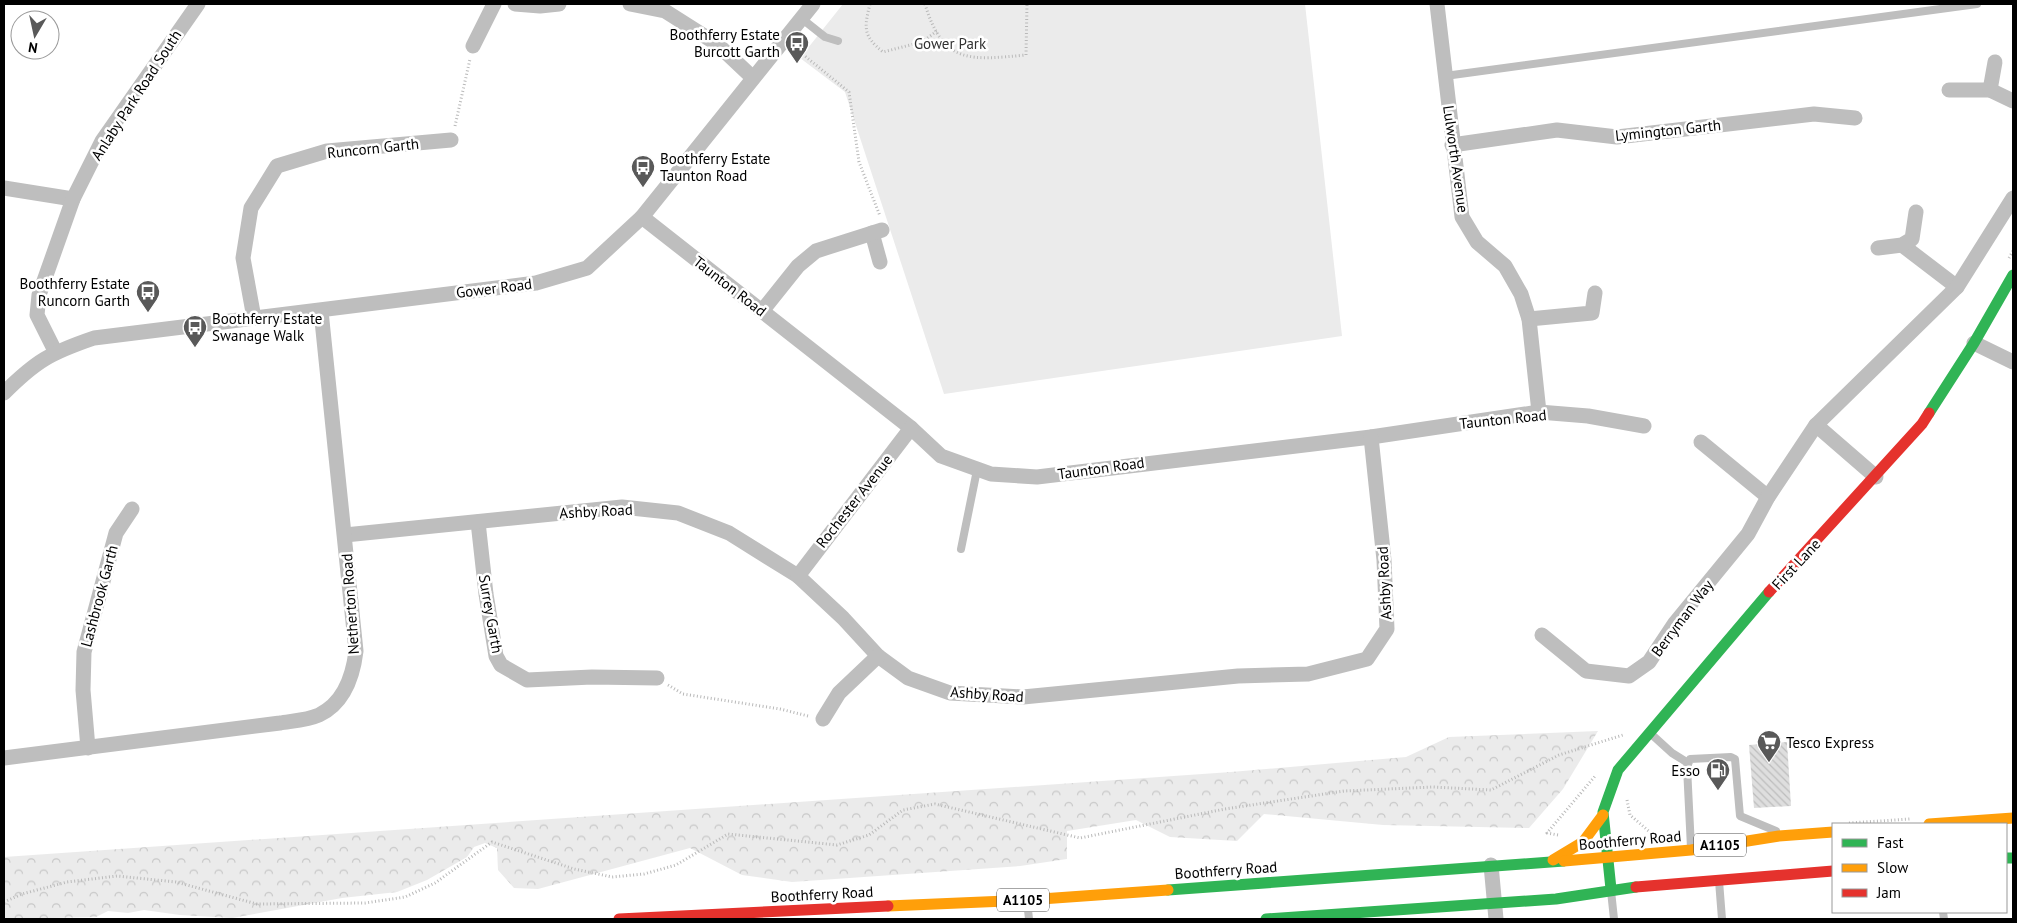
<svg xmlns="http://www.w3.org/2000/svg" width="2017" height="923" viewBox="0 0 2017 923" font-family="'PT Sans',sans-serif">
<style>
.green{fill:#ebebeb}
.forest{fill:url(#forest-crowns)}
.building{fill:url(#building-back-hatch)}
.lines{fill:none;stroke-linecap:round;stroke-linejoin:round}
.path{stroke:#b9b9b9;stroke-width:3;stroke-dasharray:1 2.5;stroke-linecap:butt}
.lane{stroke:#bebebe;stroke-width:8}
.street{stroke:#bebebe;stroke-width:15}
.fast{stroke:#30b455;stroke-width:11}
.slow{stroke:#ff9f0a;stroke-width:11}
.jam{stroke:#e5322d;stroke-width:11}
.labels{text-anchor:middle;dominant-baseline:central;stroke-width:5;stroke-linejoin:round;paint-order:stroke}
.shield{fill:#fff;stroke:#4c4c4c;stroke-width:1}
.shield-label{font-size:14px;font-weight:bold;fill:#000}
.poi-label{font-size:15px;fill:#000;stroke:#fff;text-anchor:end}
.park-label{font-size:15px;fill:#313131;stroke:#fff}
.street-label{font-size:15px;fill:#000;stroke:#fff}
</style>
<defs>
<pattern id="forest-crowns" width="20" height="18" patternUnits="userSpaceOnUse" patternTransform="scale(1.25)"><rect width="20" height="18" fill="#ebebeb"/><path d="M2 6a3 3 0 1 1 6 0M12 15a3 3 0 1 1 6 0" fill="none" stroke="#c8c8c8"/></pattern>
<pattern id="building-back-hatch" width="6" height="6" patternUnits="userSpaceOnUse" patternTransform="scale(1.25)"><rect width="6" height="6" fill="#dedede"/><path d="M-1 5l2 2M0 0l6 6M5-1l2 2" fill="none" stroke="#bdbdbd"/></pattern>
</defs>
<rect width="100%" height="100%" fill="#fff"/>
<path class="green" d="M843 4H1305L1342 336 944 394 845 92 800 58Z"/>
<path class="forest" d="M1598 731 1563 789 1529 828 1383 825 1264 814 1237 841 1170 837 1136 820 1067 831V859L1020 866 792 882 742 875 690 848 538 889 514 888 498 870 497 848 485 843 474 847 467 857 427 880 397 892 342 898 232 918 180 915 144 910 128 913 108 911 96 917 4 919V857L1231 772 1406 757 1449 737Z"/>
<path class="building" d="M1787 742 1791 806 1754 808 1749 745Z"/>
<g class="lines">
<g class="path">
<path d="M870 4C864 28 863 36 883 52L922 42 937 31"/>
<path d="M925 4C943 65 971 60 1026 55L1027 4"/>
<path d="M800 52 849 92 859 162 880 216"/>
<path d="M455 126 470 59"/>
<path d="M2009 258 2013 251"/>
<path d="M668 685 683 694 780 709 808 716"/>
<path d="M1627 800 1630 815 1651 833"/>
<path d="M1849 823 1910 819"/>
<path d="M1558 835 1547 833 1596 775"/>
<path d="M4 902 22 894 67 882 117 876 176 882 257 904 365 903 405 897 435 883 492 842 574 869 612 877 644 874 676 865 728 834 837 845 869 835 903 810 935 804 1080 838 1225 809 1344 791 1433 787 1491 790 1559 755 1623 735"/>
</g>
<g class="lane">
<path d="M801 18 825 37 838 41"/>
<path d="M1445 76 1977 4"/>
<path d="M961 549 977 470"/>
<path d="M1650 733 1672 753 1688 763"/>
<path d="M1691 848 1687 767 1690 759 1731 757 1735 759 1740 816 1776 831"/>
<path d="M1719 881 1722 919"/>
<path d="M1611 891 1614 919"/>
<path d="M1027 901 1029 919"/>
<path d="M1943 912 1944 919"/>
</g>
<g class="street">
<path d="M515 4 540 6 559 4"/>
<path d="M630 4 665 11 717 44 752 77"/>
<path d="M1437 4 1462 217 1477 242 1505 266 1521 294 1529 319 1539 412"/>
<path d="M473 46 494 4"/>
<path d="M1949 90H1990L2013 101"/>
<path d="M1990 90 1995 62"/>
<path d="M1452 145 1557 130 1617 137 1814 114 1855 118"/>
<path d="M4 188 73 199"/>
<path d="M642 217 911 428 941 456 991 474 1037 477 1371 437 1539 412 1588 416 1644 426"/>
<path d="M872 233 880 262"/>
<path d="M1902 245 1957 287"/>
<path d="M1878 248 1902 245 1912 239 1916 212"/>
<path d="M762 311 798 266 816 251 882 230"/>
<path d="M254 318 243 258 251 208 277 166 327 151 451 140"/>
<path d="M1529 319 1592 313 1595 293"/>
<path d="M1974 343 2013 362"/>
<path d="M55 351 37 315 39 295 73 199 102 141 198 4"/>
<path d="M4 393C36 361 50 353 94 338L536 283 587 268 642 217 813 4"/>
<path d="M1816 425 1876 477"/>
<path d="M1701 442 1768 497"/>
<path d="M478 522 486 594 496 656 501 665 527 680 592 677 657 678"/>
<path d="M345 535 622 507 678 513 729 533 798 576 843 618 878 656 908 678 950 693 1023 697 1238 676 1308 674 1367 659 1387 629 1384 560 1371 437"/>
<path d="M798 576 911 428"/>
<path d="M1542 635 1586 671 1629 676 1649 662 1675 623 1748 534 1768 497 1816 425 1957 287 2013 198"/>
<path d="M823 719 839 693 878 656"/>
<path d="M88 748 83 690 84 652 116 533 132 509"/>
<path d="M4 758 280 723C292 721 308 720 319 715 344 703 353 676 356 651L321 311"/>
<path d="M1491 865 1496 919"/>
</g>
<g class="fast">
<path d="M1929 413 1974 343 2013 275"/>
<path d="M2006 858H2013"/>
<path d="M1611 889 1603 812 1618 770 1769 592"/>
<path d="M1168 890 1564 861"/>
<path d="M1266 919 1556 899 1636 887"/>
</g>
<g class="slow">
<path d="M1929 824 2013 818"/>
<path d="M1553 860 1583 842 1603 815"/>
<path d="M1564 861 1691 850 1779 836 1833 832"/>
<path d="M888 906 1027 900 1168 890"/>
</g>
<g class="jam">
<path d="M1769 592 1922 424 1929 413"/>
<path d="M1636 887 1833 871"/>
<path d="M619 919 888 906"/>
</g>
</g>
<defs>
<g id="bus-pin" transform="scale(1.25)"><path d="M0 17L-7.5 6A9.5 9.5 0 1 1 7.5 6Z" fill="#595959" stroke="#fff"/><path d="M-5-6H5V4H4V6H2V4H-2V6H-4V4H-5ZM-3.5-4V0h7V-4ZM-3.5 1.2v1.5H-2V1.2ZM2 1.2v1.5H3.5V1.2Z" fill="#fff"/></g>
<g id="supermarket-pin" transform="scale(1.25)"><path d="M0 17L-7.5 6A9.5 9.5 0 1 1 7.5 6Z" fill="#595959" stroke="#fff"/><path d="M-6-5.5h2.5l.6 2H6L4.5 2H-2.5L-4.4-4H-6ZM-1.5 3.2a1.3 1.3 0 1 0 .1 0ZM3 3.2a1.3 1.3 0 1 0 .1 0Z" fill="#fff"/></g>
<g id="fuel-pin" transform="scale(1.25)"><path d="M0 17L-7.5 6A9.5 9.5 0 1 1 7.5 6Z" fill="#595959" stroke="#fff"/><path d="M-5.5-6h7V0h2V4h1.3V-2.5L3-4.5l.8-.8L6-3V5H2.5V1h-1V6h-7ZM-4.2-4.7v3.2H.2V-4.7Z" fill="#fff"/></g>
</defs>
<g fill-rule="evenodd">
<use href="#bus-pin" x="797" y="43"/>
<use href="#bus-pin" x="643" y="167"/>
<use href="#bus-pin" x="148" y="292"/>
<use href="#bus-pin" x="195" y="327"/>
<use href="#supermarket-pin" x="1769" y="742"/>
<use href="#fuel-pin" x="1718" y="770"/>
</g>
<g class="labels">
<g class="shield">
<rect x="1694" y="833.5" width="52" height="23" rx="4"/>
<rect x="997" y="888.5" width="52" height="23" rx="4"/>
</g>
<g class="shield-label">
<text x="1720" y="845">A1105</text>
<text x="1023" y="900">A1105</text>
</g>
<g class="poi-label">
<text x="780" y="34">Boothferry Estate<tspan x="780" dy="17">Burcott Garth</tspan></text>
<text x="660" y="158" text-anchor="start">Boothferry Estate<tspan x="660" dy="17">Taunton Road</tspan></text>
<text x="130" y="283">Boothferry Estate<tspan x="130" dy="17">Runcorn Garth</tspan></text>
<text x="212" y="318" text-anchor="start">Boothferry Estate<tspan x="212" dy="17">Swanage Walk</tspan></text>
<text x="1786" y="742" text-anchor="start">Tesco Express</text>
<text x="1700" y="770">Esso</text>
</g>
<g class="park-label">
<text x="950" y="43">Gower Park</text>
</g>
<g class="street-label">
<text transform="translate(136 95) rotate(-57)">Anlaby Park Road South</text>
<text transform="translate(1668 130) rotate(-6)">Lymington Garth</text>
<text transform="translate(373 148) rotate(-6)">Runcorn Garth</text>
<text transform="translate(1456 159) rotate(82)">Lulworth Avenue</text>
<text transform="translate(730 286) rotate(38)">Taunton Road</text>
<text transform="translate(494 288) rotate(-7)">Gower Road</text>
<text transform="translate(1503 419) rotate(-6)">Taunton Road</text>
<text transform="translate(1101 468) rotate(-8)">Taunton Road</text>
<text transform="translate(854 501) rotate(-52)">Rochester Avenue</text>
<text transform="translate(596 511) rotate(-3)">Ashby Road</text>
<text transform="translate(1796 564) rotate(-47)">First Lane</text>
<text transform="translate(1384 583) rotate(-93)">Ashby Road</text>
<text transform="translate(99 596) rotate(-75)">Lashbrook Garth</text>
<text transform="translate(350 604) rotate(-94)">Netherton Road</text>
<text transform="translate(491 614) rotate(80)">Surrey Garth</text>
<text transform="translate(1682 618) rotate(-53)">Berryman Way</text>
<text transform="translate(987 694) rotate(4)">Ashby Road</text>
<text transform="translate(1630 840) rotate(-5)">Boothferry Road</text>
<text transform="translate(1226 870) rotate(-4)">Boothferry Road</text>
<text transform="translate(822 894) rotate(-3)">Boothferry Road</text>
</g>
</g>
<rect width="2017" height="923" fill="none" stroke="#000000" stroke-width="10"/>
<rect x="1832" y="823" width="175" height="90" fill="#ffffff" stroke="#999999"/>
<rect x="1842" y="839" width="25" height="8" fill="#30b455" stroke="#999999"/>
<text x="1877" y="848" font-size="15" fill="#000000">Fast</text>
<rect x="1842" y="864" width="25" height="8" fill="#ff9f0a" stroke="#999999"/>
<text x="1877" y="873" font-size="15" fill="#000000">Slow</text>
<rect x="1842" y="889" width="25" height="8" fill="#e5322d" stroke="#999999"/>
<text x="1877" y="898" font-size="15" fill="#000000">Jam</text>
<g transform="translate(35 35) rotate(189)"><circle r="24" fill="#ffffff" stroke="#999999"/>
<path d="M0-4L9 19L0 12L-9 19Z" fill="#595959"/>
<text y="-8" font-size="14" font-weight="bold" text-anchor="middle" fill="#000000">N</text>
</g>
</svg>
